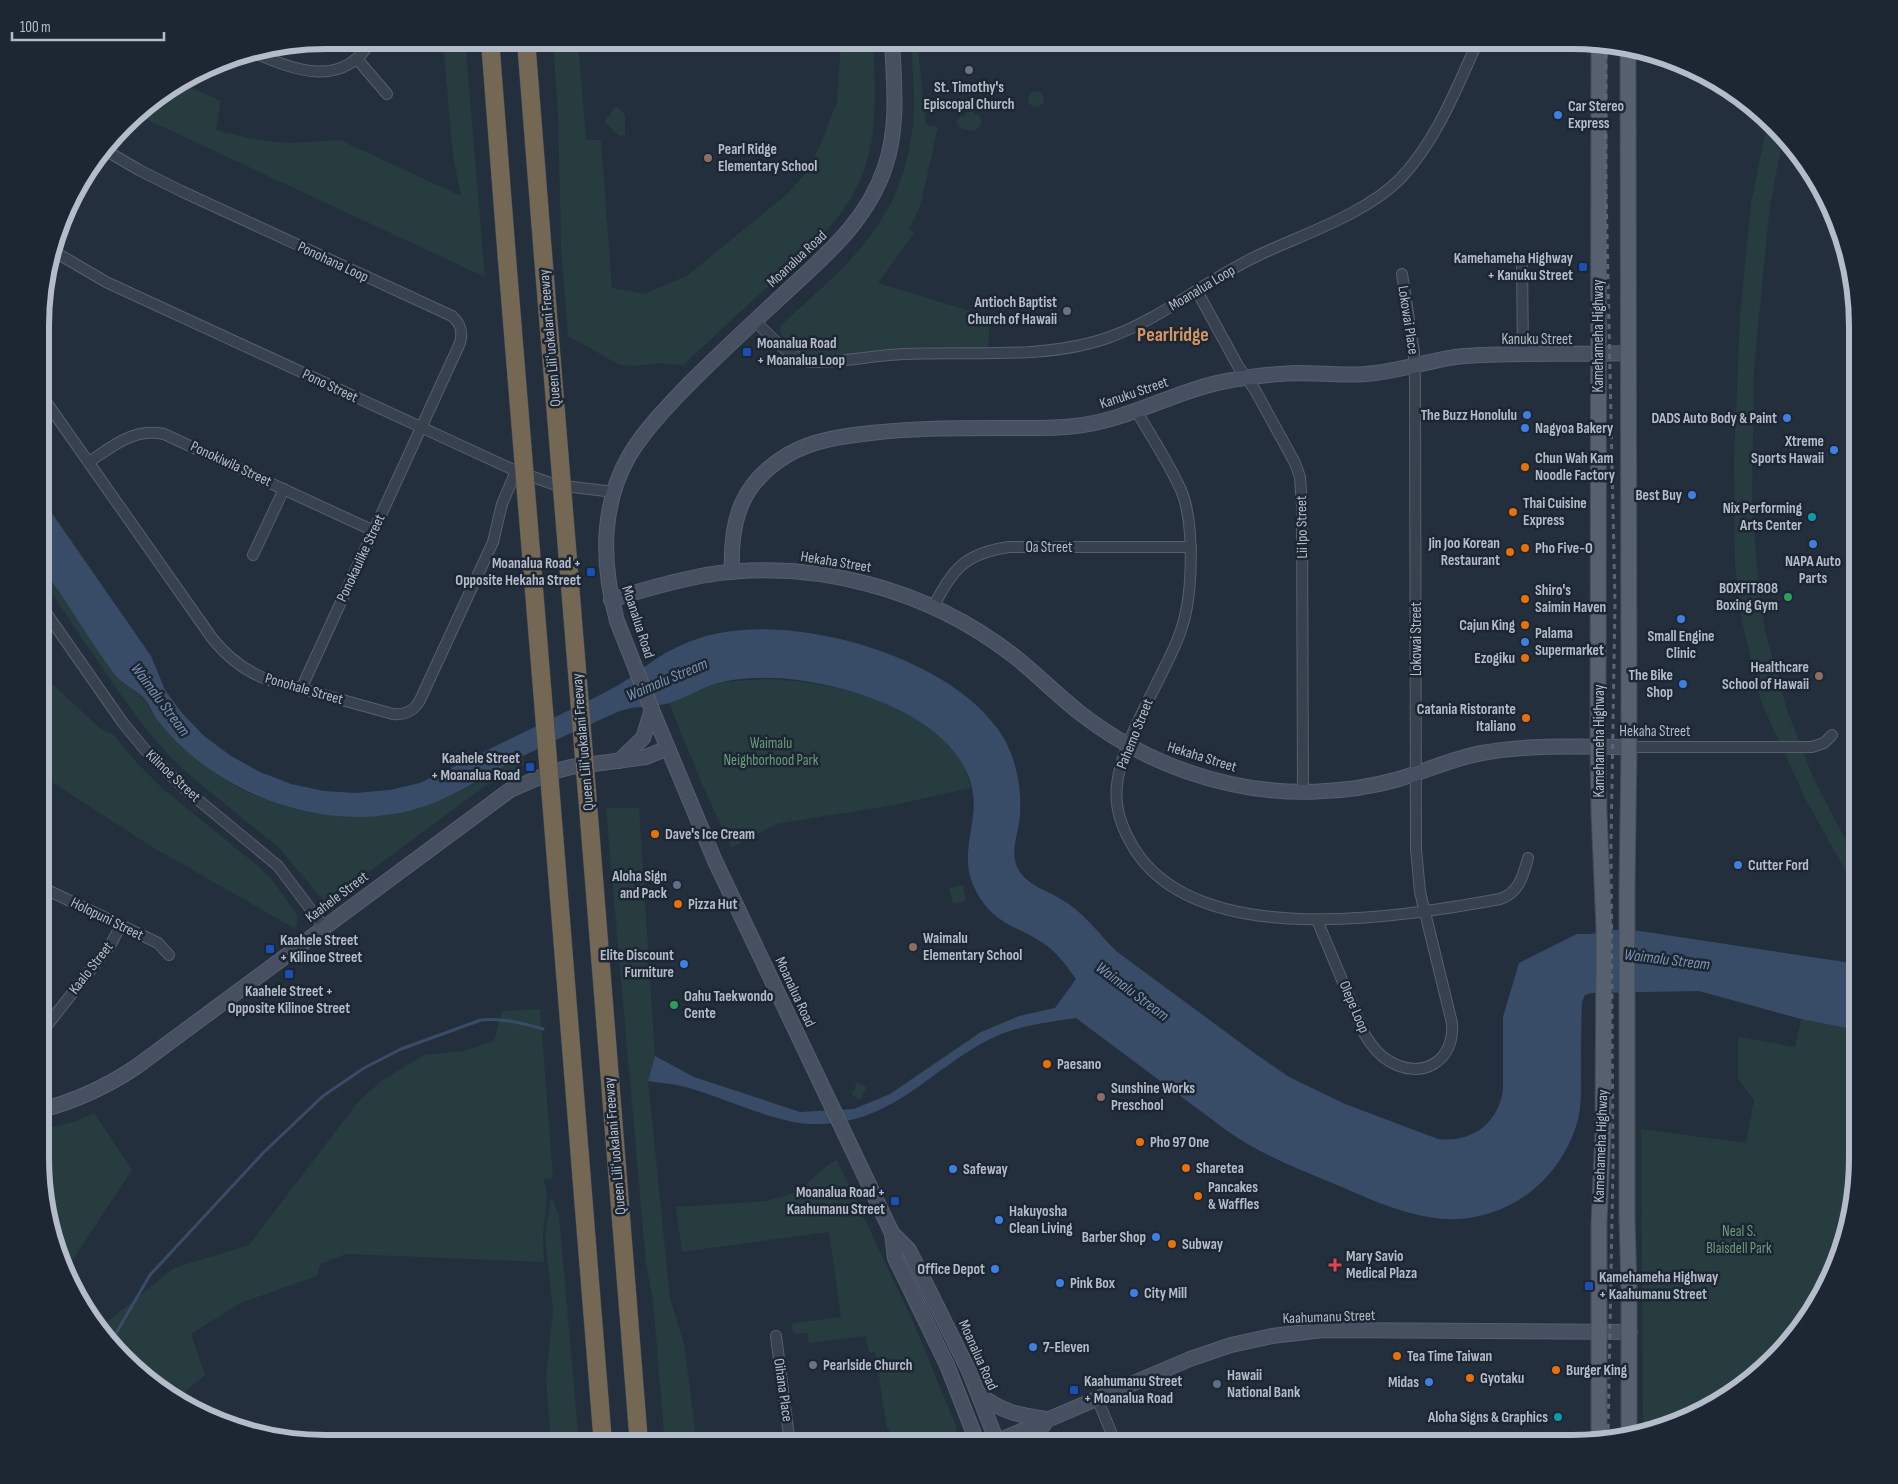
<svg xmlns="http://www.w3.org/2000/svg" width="1898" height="1484" viewBox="0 0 1898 1484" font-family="'Sofia Sans Condensed',sans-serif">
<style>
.green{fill:#263c3f}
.water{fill:#394c67}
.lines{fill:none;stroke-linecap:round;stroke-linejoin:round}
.stream{stroke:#394c67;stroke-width:3}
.street-casing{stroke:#565f6c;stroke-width:12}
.secondary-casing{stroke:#565f6c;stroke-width:16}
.primary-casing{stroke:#414a57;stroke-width:17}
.highway-casing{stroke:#434c59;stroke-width:19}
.street{stroke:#38414e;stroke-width:10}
.secondary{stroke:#465061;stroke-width:14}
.primary{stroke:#56606e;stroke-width:15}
.highway{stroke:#746855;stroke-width:18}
.rail{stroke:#5a6575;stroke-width:3;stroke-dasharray:5 5;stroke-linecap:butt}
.highway-bridge-casing{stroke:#434c59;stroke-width:19;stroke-linecap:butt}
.highway-bridge{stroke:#746855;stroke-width:18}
.worship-dot{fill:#6b7280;stroke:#1d2633;stroke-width:2}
.shop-dot{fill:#3f7fe0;stroke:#1d2633;stroke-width:2}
.education-dot{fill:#8d6e63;stroke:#1d2633;stroke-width:2}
.transit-dot{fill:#1a4fb4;stroke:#1d2633;stroke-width:2}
.food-dot{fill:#e8710a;stroke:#1d2633;stroke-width:2}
.culture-dot{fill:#0f9aa8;stroke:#1d2633;stroke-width:2}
.leisure-dot{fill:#2e9e5b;stroke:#1d2633;stroke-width:2}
.service-dot{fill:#5c6f8a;stroke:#1d2633;stroke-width:2}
.health-dot{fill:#e0444e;stroke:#1d2633;stroke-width:2}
.labels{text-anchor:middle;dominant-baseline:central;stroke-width:5;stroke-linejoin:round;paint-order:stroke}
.poi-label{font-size:15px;font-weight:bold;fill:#b4bcc9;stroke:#1d2633;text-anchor:start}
.street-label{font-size:15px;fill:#b4bcc9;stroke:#1d2633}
.park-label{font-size:15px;fill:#6b9a76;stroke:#1d2633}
.water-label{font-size:16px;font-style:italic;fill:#7c92b1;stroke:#1d2633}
.district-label{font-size:20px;font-weight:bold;fill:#d59563;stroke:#1d2633}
.rim{fill:none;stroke:#b4bcc9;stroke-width:6}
</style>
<rect width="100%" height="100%" fill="#242f3e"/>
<g class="green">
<path d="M443 40H465L485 277 135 114 138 111 183 84 221 101 216 130 257 140 290 143 340 140 461 196 453 157Z"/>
<path d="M553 40H578L586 140H601L612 288 645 294 688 275 786 195 806 173 821 143 837 102 841 40H873C877 125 880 177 816 242L683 365 657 363 636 366 620 365 568 336 561 247 558 112Z"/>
<path d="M911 40H917L926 125 938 127 920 207 909 229 915 232 878 283 990 317 988 347C960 347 931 346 903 348 878 349 829 361 807 355 794 351 779 341 780 326 848 264 902 224 913 124 916 97 912 68 911 40Z"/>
<circle cx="1036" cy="99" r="8"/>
<path d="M618 107 625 115V135L619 136 606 123 605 121 614 108Z"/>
<path d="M973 111 975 115H979L982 122C976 134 973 131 960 128L956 122 961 116 965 117 967 112Z"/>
<path d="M1768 119 1783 137 1770 206 1754 367 1752 499 1758 582 1765 631 1787 710 1814 780 1858 863V893L1806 800 1762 704 1742 622 1735 564 1734 460 1740 316 1751 204Z"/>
<path d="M42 566 119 679 143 698 159 722 186 749 215 773 246 792 280 805 316 814 352 817 390 815 461 791 523 756 524 764 484 787 336 896 328 901H324L279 848 187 773C157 746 135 715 112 682 88 648 65 613 42 578Z"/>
<path d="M765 679C825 680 919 702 956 753 964 763 968 776 971 788L894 805 776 824 731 848 703 786 669 703 708 686 720 682Z"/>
<path d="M42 680 49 681 102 730 114 735 135 761 162 788 259 867 273 881 297 915V925L294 928 149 845 41 775Z"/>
<path d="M606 808H639L655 1056 648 1081 670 1298 684 1344 697 1444H665L653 1301 646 1263Z"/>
<path d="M963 885 966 901 953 904 949 888Z"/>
<path d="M540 1009 553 1178 543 1179C551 1196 544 1216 543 1234 543 1243 544 1253 544 1262L346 1254 320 1264 317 1276 238 1304 191 1334 205 1375 178 1398 137 1373 102 1326 174 1268 249 1245 358 1102 381 1081 424 1055 464 1051 494 1041 502 1011Z"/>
<path d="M1801 1019 1857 1030V1177L1836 1268 1787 1347 1731 1396 1682 1422 1643 1430 1641 1129 1746 1143 1754 1100 1738 1079V1037L1795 1047Z"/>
<path d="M858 1082 866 1087 867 1089 865 1092 862 1093 863 1096 859 1100 851 1094 855 1089 856 1083Z"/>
<path d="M94 1113 132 1170 66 1270 41 1177V1130L77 1121Z"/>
<path d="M837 1160 914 1324 956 1426V1437L948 1444H891L889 1429H887L875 1352H869L866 1336 809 1343 807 1333 794 1334 791 1325 794 1323 841 1317 829 1232 682 1252 676 1207 766 1201C778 1198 790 1196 800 1189 813 1179 822 1167 837 1160Z"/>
<path d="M551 1197 559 1215 579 1444H551L546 1377 553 1311 545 1238Z"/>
</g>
<path class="water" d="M42 499 151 656 165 690 182 713 204 736 231 756 260 772 291 784 324 791 355 793 390 790 420 783C463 762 506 741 549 720 571 709 593 699 615 687 627 681 638 671 649 664 662 654 678 646 694 640 779 607 944 653 997 728 1015 752 1022 785 1020 815 1019 833 1009 851 1018 869 1027 885 1044 889 1059 898 1083 911 1097 932 1116 951L1257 1055 1289 1077 1345 1104 1438 1139C1471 1143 1498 1124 1503 1090V1017L1519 963 1577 934H1592L1609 930H1633L1858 964 1857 1030 1801 1019 1699 991 1591 993 1585 995 1582 1002C1581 1025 1581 1049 1581 1073 1581 1092 1582 1111 1575 1129 1555 1188 1496 1227 1434 1218 1398 1213 1363 1196 1330 1182 1294 1167 1258 1153 1226 1130L1076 1018C1043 1023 1018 1025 988 1040 929 1071 893 1122 820 1124 781 1126 728 1099 689 1088 676 1084 661 1083 648 1081L655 1056 694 1077 800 1112 854 1109 890 1094 981 1032 1019 1016 1055 1008 1076 979C1066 965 1057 952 1043 943 1018 926 998 926 980 898 961 868 969 847 973 816 980 764 938 728 895 708 846 685 776 670 722 682 703 686 687 698 669 703 653 708 635 705 620 711 588 725 555 740 523 756 492 772 462 792 428 805 359 830 278 814 217 774 196 761 175 742 159 722 153 715 150 705 144 698 136 690 124 685 116 676 96 650 79 621 60 593 55 585 44 573 42 563 41 557 42 549 42 542 42 528 42 514 42 499Z"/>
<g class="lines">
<path class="stream" d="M112 1340 150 1275 264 1152 323 1096 364 1068 401 1049 481 1020C503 1018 522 1023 543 1029"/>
<g class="street-casing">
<g id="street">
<path d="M252 52C295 70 342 90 372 40"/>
<path d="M357 59 387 94"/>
<path d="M105 150 139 170 181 191 452 316C461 324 463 332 460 343L301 689"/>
<path d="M55 252 106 282 516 471 556 485 614 492"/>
<path d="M1522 262 1523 355"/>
<path d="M1197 291 1238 366 1255 390 1295 463 1300 477 1302 507 1303 791"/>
<path d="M755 321C772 338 786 354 809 362 841 363 873 355 904 354 971 351 1047 360 1110 337 1163 318 1206 280 1257 256 1303 234 1364 215 1400 179 1437 140 1456 89 1478 41"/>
<path d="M42 396 212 638C227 657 243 670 266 679L393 714C406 715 414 711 420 700L493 542 502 504 516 471"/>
<path d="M1137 412C1151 436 1173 469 1183 495 1194 528 1193 593 1182 627 1176 647 1165 666 1156 685 1142 713 1120 754 1117 785 1114 808 1123 831 1135 850 1200 951 1401 917 1500 899 1519 893 1523 876 1528 858"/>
<path d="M89 462C113 446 133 428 164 434L374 531"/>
<path d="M253 555 284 489"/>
<path d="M934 606C952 569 966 553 1009 547H1191"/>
<path d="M42 607 123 723 147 752 185 789 278 866 324 927"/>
<path d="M1629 747H1812L1824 743 1832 735"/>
<path d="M41 887 158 943 169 955"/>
<path d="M1317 920 1365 1035C1371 1045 1378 1055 1389 1061 1422 1081 1455 1061 1452 1023L1420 892 1416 849 1415 380 1414 352 1402 274"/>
<path d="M41 1033 111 944 121 925"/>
<path d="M776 1336 790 1444"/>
<path d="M1097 1398 1116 1444"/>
</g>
</g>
<g class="secondary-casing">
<g id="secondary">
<path d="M892 40C894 83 899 126 885 167 869 215 835 247 799 280 762 314 725 348 689 384 668 406 645 429 629 456 600 507 602 566 617 621L652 710 715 861 892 1233 895 1258 947 1365 978 1444"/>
<path d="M732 572C730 520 741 482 789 454 814 440 843 436 871 433 914 428 957 428 1000 428 1025 428 1050 429 1075 426 1131 420 1177 389 1232 380 1253 376 1275 374 1296 373 1320 373 1343 376 1366 374 1399 372 1431 359 1464 356 1518 352 1574 355 1628 353"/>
<path d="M611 600C642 590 674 581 706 575 814 558 928 589 1014 656 1037 674 1057 695 1080 713 1125 748 1176 772 1231 784 1285 796 1346 794 1399 779 1426 771 1454 758 1482 753 1530 744 1581 747 1629 747"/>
<path d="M619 761 643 738 652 710"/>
<path d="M41 1110C76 1101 106 1087 136 1067L510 790 552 772 571 767 646 757 668 748"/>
<path d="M892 1233 909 1250 969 1371 998 1444"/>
<path d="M979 1394C1002 1412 1018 1415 1046 1419"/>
<path d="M991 1444 1190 1359 1231 1345 1272 1336 1323 1330 1630 1332"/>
<path d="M1030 1444 1047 1420"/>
</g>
</g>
<g class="primary-casing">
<g id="primary">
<path d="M1599 43 1598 747 1599 812 1604 929 1603 1131 1599 1223V1439"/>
<path d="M1628 49 1629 747 1627 889V1218L1629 1289V1433"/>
</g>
</g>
<g class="highway-casing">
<g id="highway">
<path d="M490 40 507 259"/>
<path d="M526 40 543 255"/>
<path d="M591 842 639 1444"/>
<path d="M555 847 603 1444"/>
</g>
</g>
<use href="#street" class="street"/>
<use href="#secondary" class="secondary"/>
<use href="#primary" class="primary"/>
<use href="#highway" class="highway"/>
<path class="rail" d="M1606 44V188L1615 603 1611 844 1613 1164 1608 1437"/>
<g class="highway-bridge-casing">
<g id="highway-bridge">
<path d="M543 255 591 842"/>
<path d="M507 259 555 847"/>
</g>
</g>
<use href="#highway-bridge" class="highway-bridge"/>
</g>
<g class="worship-dot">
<circle cx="969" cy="70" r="5"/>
<circle cx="1067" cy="311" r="5"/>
<circle cx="813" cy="1365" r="5"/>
</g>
<g class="shop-dot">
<circle cx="1558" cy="115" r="5"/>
<circle cx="1527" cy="415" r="5"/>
<circle cx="1787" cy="418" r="5"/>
<circle cx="1525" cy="428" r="5"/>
<circle cx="1834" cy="450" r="5"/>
<circle cx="1692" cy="495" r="5"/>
<circle cx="1813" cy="544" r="5"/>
<circle cx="1681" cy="619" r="5"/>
<circle cx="1525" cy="642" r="5"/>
<circle cx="1683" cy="684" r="5"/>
<circle cx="1738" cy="865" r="5"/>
<circle cx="684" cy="964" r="5"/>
<circle cx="953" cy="1169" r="5"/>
<circle cx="999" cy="1220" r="5"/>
<circle cx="1156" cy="1237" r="5"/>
<circle cx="995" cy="1269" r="5"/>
<circle cx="1060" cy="1283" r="5"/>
<circle cx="1134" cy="1293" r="5"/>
<circle cx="1033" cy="1347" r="5"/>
<circle cx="1429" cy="1382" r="5"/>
</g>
<g class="education-dot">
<circle cx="708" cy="158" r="5"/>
<circle cx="1819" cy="676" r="5"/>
<circle cx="913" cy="947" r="5"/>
<circle cx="1101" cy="1097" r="5"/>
</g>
<g class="transit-dot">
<rect x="1578" y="262" width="10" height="10" rx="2.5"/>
<rect x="742" y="347" width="10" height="10" rx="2.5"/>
<rect x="586" y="567" width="10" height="10" rx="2.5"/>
<rect x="525" y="762" width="10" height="10" rx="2.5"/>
<rect x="265" y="944" width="10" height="10" rx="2.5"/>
<rect x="284" y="969" width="10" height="10" rx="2.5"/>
<rect x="890" y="1196" width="10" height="10" rx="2.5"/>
<rect x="1584" y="1281" width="10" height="10" rx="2.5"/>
<rect x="1069" y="1385" width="10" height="10" rx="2.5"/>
</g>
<g class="food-dot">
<circle cx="1525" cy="467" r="5"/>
<circle cx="1513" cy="512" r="5"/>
<circle cx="1525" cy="548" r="5"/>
<circle cx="1510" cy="552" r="5"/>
<circle cx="1525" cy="599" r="5"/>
<circle cx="1525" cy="625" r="5"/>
<circle cx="1525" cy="658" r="5"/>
<circle cx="1526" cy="718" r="5"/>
<circle cx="655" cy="834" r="5"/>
<circle cx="678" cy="904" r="5"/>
<circle cx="1047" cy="1064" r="5"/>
<circle cx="1140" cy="1142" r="5"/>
<circle cx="1186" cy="1168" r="5"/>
<circle cx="1198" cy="1196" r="5"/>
<circle cx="1172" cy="1244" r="5"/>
<circle cx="1397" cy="1356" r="5"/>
<circle cx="1556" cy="1370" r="5"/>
<circle cx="1470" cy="1378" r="5"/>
</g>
<g class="culture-dot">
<circle cx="1812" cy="517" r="5"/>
<circle cx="1558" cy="1417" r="5"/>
</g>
<g class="leisure-dot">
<circle cx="1788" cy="597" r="5"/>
<circle cx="674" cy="1005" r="5"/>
</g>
<g class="service-dot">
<circle cx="677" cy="885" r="5"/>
<circle cx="1217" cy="1384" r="5"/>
</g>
<path class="health-dot" d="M1332.5 1257.5h5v5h5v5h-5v5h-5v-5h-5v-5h5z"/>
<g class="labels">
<g class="poi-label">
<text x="969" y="87" text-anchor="middle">St. Timothy's<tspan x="969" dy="17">Episcopal Church</tspan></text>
<text x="1568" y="106">Car Stereo<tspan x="1568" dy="17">Express</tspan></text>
<text x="718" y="149">Pearl Ridge<tspan x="718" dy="17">Elementary School</tspan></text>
<text x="1573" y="258" text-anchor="end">Kamehameha Highway<tspan x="1573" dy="17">+ Kanuku Street</tspan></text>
<text x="1057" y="302" text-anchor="end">Antioch Baptist<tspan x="1057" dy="17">Church of Hawaii</tspan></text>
<text x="757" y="343">Moanalua Road<tspan x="757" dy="17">+ Moanalua Loop</tspan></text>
<text x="1517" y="415" text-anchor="end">The Buzz Honolulu</text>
<text x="1777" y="418" text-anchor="end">DADS Auto Body &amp; Paint</text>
<text x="1535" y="428">Nagyoa Bakery</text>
<text x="1824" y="441" text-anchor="end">Xtreme<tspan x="1824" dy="17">Sports Hawaii</tspan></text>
<text x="1535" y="458">Chun Wah Kam<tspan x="1535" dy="17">Noodle Factory</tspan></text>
<text x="1682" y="495" text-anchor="end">Best Buy</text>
<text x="1523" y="503">Thai Cuisine<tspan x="1523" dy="17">Express</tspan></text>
<text x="1802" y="508" text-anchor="end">Nix Performing<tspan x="1802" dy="17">Arts Center</tspan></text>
<text x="1500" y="543" text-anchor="end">Jin Joo Korean<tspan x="1500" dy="17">Restaurant</tspan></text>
<text x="1535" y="548">Pho Five-O</text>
<text x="1813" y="561" text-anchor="middle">NAPA Auto<tspan x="1813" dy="17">Parts</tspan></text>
<text x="581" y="563" text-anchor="end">Moanalua Road +<tspan x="581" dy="17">Opposite Hekaha Street</tspan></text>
<text x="1778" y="588" text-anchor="end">BOXFIT808<tspan x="1778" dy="17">Boxing Gym</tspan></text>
<text x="1535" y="590">Shiro's<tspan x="1535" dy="17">Saimin Haven</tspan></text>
<text x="1515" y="625" text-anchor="end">Cajun King</text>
<text x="1535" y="633">Palama<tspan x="1535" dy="17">Supermarket</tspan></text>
<text x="1681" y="636" text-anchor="middle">Small Engine<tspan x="1681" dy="17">Clinic</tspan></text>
<text x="1515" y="658" text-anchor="end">Ezogiku</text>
<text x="1809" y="667" text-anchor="end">Healthcare<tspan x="1809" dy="17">School of Hawaii</tspan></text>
<text x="1673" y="675" text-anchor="end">The Bike<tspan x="1673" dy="17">Shop</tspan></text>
<text x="1516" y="709" text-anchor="end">Catania Ristorante<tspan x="1516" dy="17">Italiano</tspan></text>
<text x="520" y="758" text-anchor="end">Kaahele Street<tspan x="520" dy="17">+ Moanalua Road</tspan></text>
<text x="665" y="834">Dave's Ice Cream</text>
<text x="1748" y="865">Cutter Ford</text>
<text x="667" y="876" text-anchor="end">Aloha Sign<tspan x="667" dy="17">and Pack</tspan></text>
<text x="688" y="904">Pizza Hut</text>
<text x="923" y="938">Waimalu<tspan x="923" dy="17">Elementary School</tspan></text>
<text x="280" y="940">Kaahele Street<tspan x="280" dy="17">+ Kilinoe Street</tspan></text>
<text x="674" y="955" text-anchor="end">Elite Discount<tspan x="674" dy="17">Furniture</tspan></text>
<text x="289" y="991" text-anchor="middle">Kaahele Street +<tspan x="289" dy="17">Opposite Kilinoe Street</tspan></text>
<text x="684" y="996">Oahu Taekwondo<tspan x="684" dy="17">Cente</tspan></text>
<text x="1057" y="1064">Paesano</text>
<text x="1111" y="1088">Sunshine Works<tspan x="1111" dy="17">Preschool</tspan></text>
<text x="1150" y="1142">Pho 97 One</text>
<text x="1196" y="1168">Sharetea</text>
<text x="963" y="1169">Safeway</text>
<text x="1208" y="1187">Pancakes<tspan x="1208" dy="17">&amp; Waffles</tspan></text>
<text x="885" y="1192" text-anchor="end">Moanalua Road +<tspan x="885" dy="17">Kaahumanu Street</tspan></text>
<text x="1009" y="1211">Hakuyosha<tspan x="1009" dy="17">Clean Living</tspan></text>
<text x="1146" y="1237" text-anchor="end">Barber Shop</text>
<text x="1182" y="1244">Subway</text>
<text x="1346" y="1256">Mary Savio<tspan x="1346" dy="17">Medical Plaza</tspan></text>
<text x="985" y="1269" text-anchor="end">Office Depot</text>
<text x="1599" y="1277">Kamehameha Highway<tspan x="1599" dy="17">+ Kaahumanu Street</tspan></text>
<text x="1070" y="1283">Pink Box</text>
<text x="1144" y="1293">City Mill</text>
<text x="1043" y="1347">7-Eleven</text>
<text x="1407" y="1356">Tea Time Taiwan</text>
<text x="823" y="1365">Pearlside Church</text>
<text x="1566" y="1370">Burger King</text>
<text x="1227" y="1375">Hawaii<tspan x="1227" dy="17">National Bank</tspan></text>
<text x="1480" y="1378">Gyotaku</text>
<text x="1084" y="1381">Kaahumanu Street<tspan x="1084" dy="17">+ Moanalua Road</tspan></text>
<text x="1419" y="1382" text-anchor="end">Midas</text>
<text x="1548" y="1417" text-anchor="end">Aloha Signs &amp; Graphics</text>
</g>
<g class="street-label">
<text transform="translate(797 259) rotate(-43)">Moanalua Road</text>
<text transform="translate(333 262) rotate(25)">Ponohana Loop</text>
<text transform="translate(1202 288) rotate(-31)">Moanalua Loop</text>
<text transform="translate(1408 320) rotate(81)">Lokowai Place</text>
<text transform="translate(1598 336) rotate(-90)">Kamehameha Highway</text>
<text transform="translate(550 338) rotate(-95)">Queen Liliʻuokalani Freeway</text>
<text x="1537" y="339">Kanuku Street</text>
<text transform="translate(330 386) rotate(25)">Pono Street</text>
<text transform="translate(1134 393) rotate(-19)">Kanuku Street</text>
<text transform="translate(231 464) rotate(25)">Ponokiwila Street</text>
<text transform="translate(1302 527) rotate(-91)">Lii Ipo Street</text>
<text x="1049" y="547">Oa Street</text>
<text transform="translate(361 558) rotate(-65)">Ponokaulike Street</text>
<text transform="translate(836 562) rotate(9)">Hekaha Street</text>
<text transform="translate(638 622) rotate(72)">Moanalua Road</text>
<text transform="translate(1416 639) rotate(-90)">Lokowai Street</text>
<text transform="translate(304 689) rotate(16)">Ponohale Street</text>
<text x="1655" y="731">Hekaha Street</text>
<text transform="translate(1135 734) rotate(-68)">Pahemo Street</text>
<text transform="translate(1599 741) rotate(-90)">Kamehameha Highway</text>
<text transform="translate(583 742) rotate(-95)">Queen Liliʻuokalani Freeway</text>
<text transform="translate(1202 757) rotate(17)">Hekaha Street</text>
<text transform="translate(173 776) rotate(43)">Kilinoe Street</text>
<text transform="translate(337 897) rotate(-37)">Kaahele Street</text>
<text transform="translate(107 919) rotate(26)">Holopuni Street</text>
<text transform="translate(91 968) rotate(-52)">Kaalo Street</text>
<text transform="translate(795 992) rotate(65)">Moanalua Road</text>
<text transform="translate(1354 1007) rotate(67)">Olepe Loop</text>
<text transform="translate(615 1146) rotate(-95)">Queen Liliʻuokalani Freeway</text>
<text transform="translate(1601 1146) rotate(-88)">Kamehameha Highway</text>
<text transform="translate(1329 1317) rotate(-2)">Kaahumanu Street</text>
<text transform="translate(978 1355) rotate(66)">Moanalua Road</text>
<text transform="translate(783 1390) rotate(82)">Oihana Place</text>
</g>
<g class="park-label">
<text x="771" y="743">Waimalu<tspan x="771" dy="17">Neighborhood Park</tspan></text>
<text x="1739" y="1231">Neal S.<tspan x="1739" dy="17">Blaisdell Park</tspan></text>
</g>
<g class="water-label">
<text transform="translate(667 680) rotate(-23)">Waimalu Stream</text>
<text transform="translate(160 700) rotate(53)">Waimalu Stream</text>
<text transform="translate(1667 960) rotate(7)">Waimalu Stream</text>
<text transform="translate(1132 992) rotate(37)">Waimalu Stream</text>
</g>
<g class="district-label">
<text x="1173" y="335">Pearlridge</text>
</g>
</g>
<path d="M0 0H1898V1484H0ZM326 49H1572A277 277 0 0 1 1849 326V1158A277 277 0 0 1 1572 1435H326A277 277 0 0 1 49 1158V326A277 277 0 0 1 326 49Z" fill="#1d2633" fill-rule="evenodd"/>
<path class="rim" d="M326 49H1572A277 277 0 0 1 1849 326V1158A277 277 0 0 1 1572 1435H326A277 277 0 0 1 49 1158V326A277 277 0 0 1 326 49Z"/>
<path d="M12 32v8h152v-8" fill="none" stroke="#b4bcc9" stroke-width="2.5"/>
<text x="20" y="32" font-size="15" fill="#b4bcc9" stroke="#1d2633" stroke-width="4" paint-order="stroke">100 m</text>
</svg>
